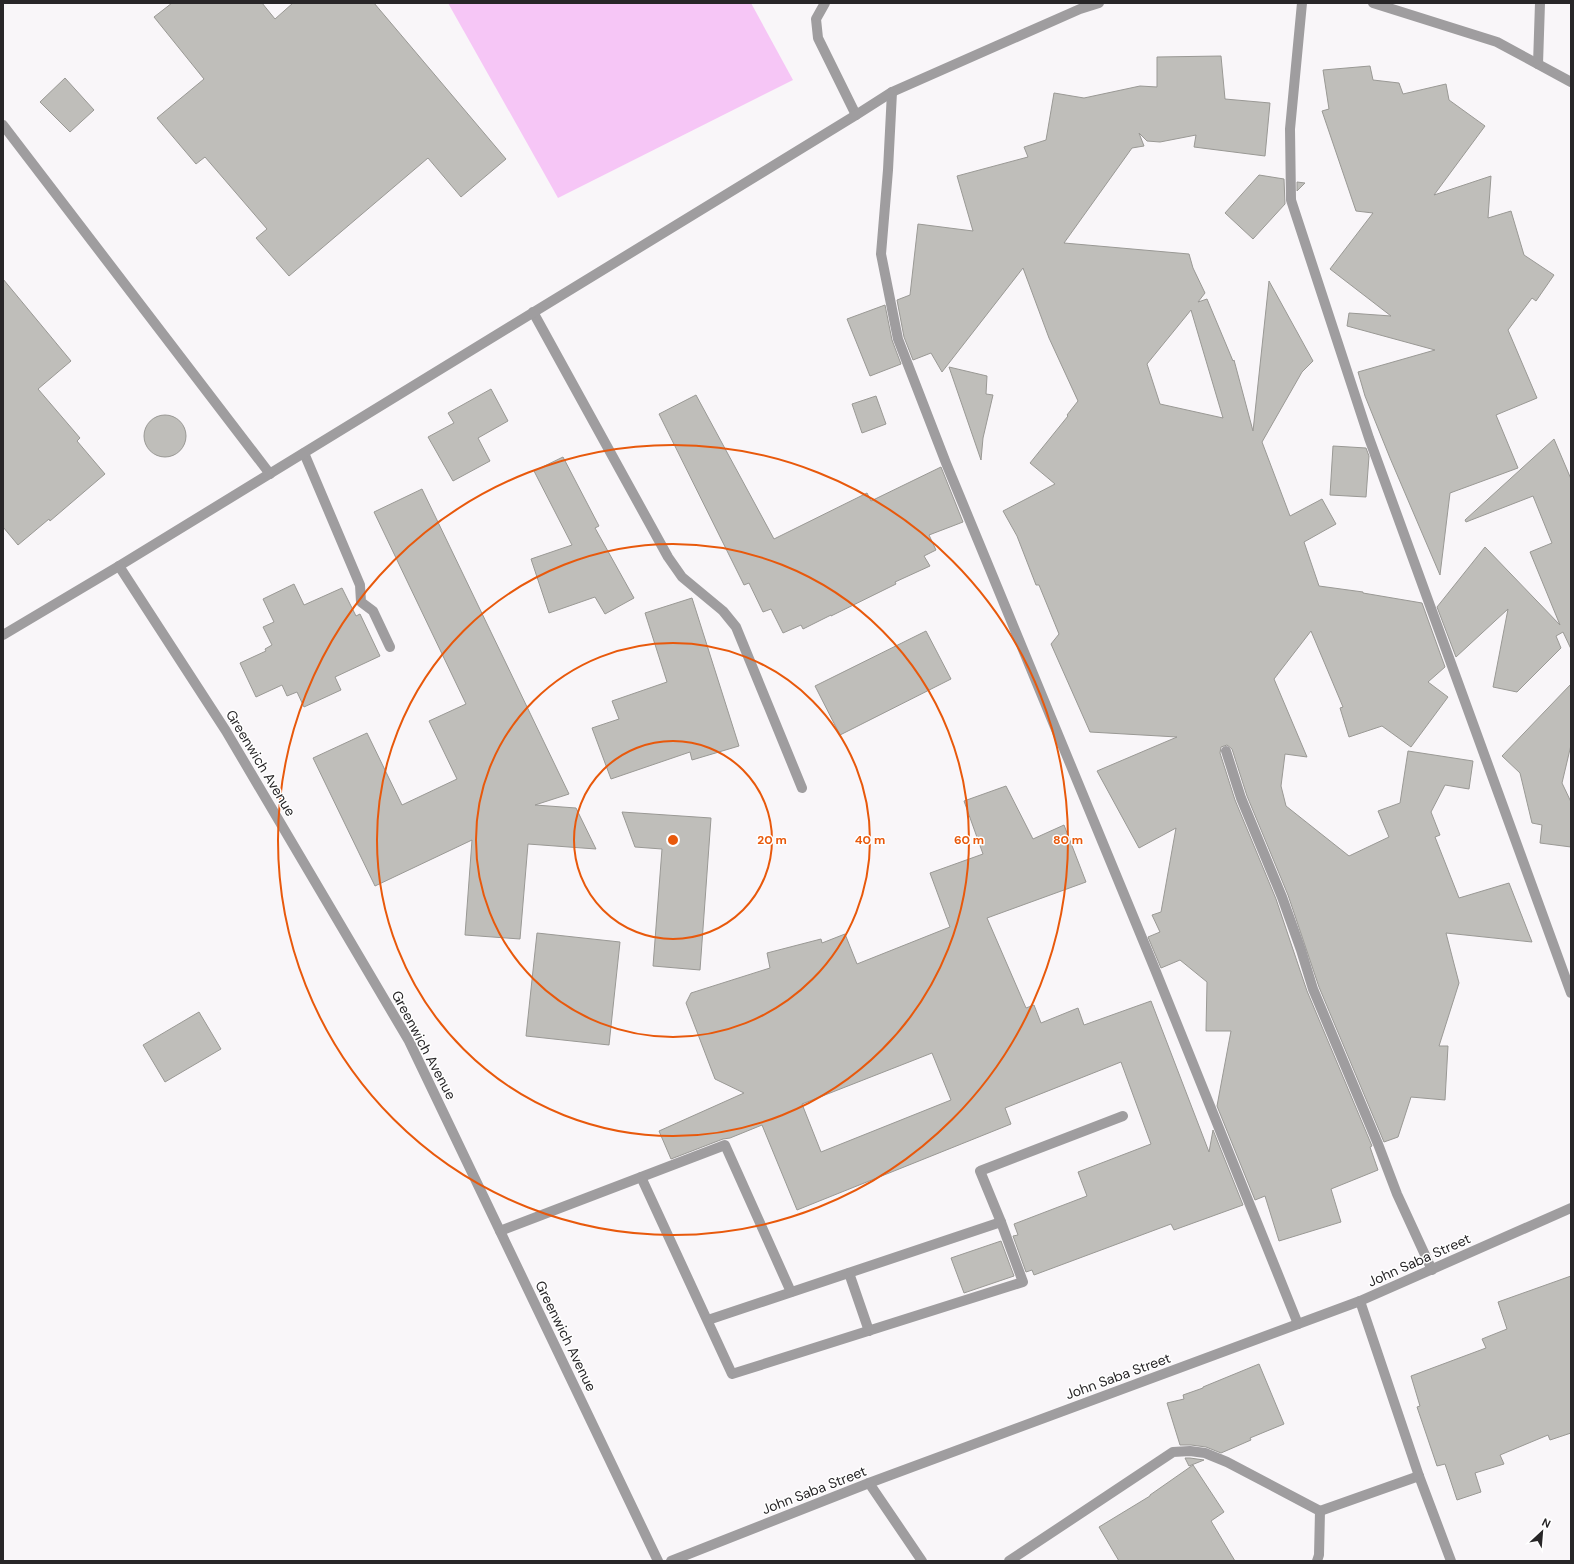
<svg xmlns="http://www.w3.org/2000/svg" width="1574" height="1564" viewBox="0 0 1574 1564" font-family="'DM Sans',sans-serif">
<style>
.green{fill:#f6c6f6}
.building{fill:#bfbeba;stroke:#9a9995;fill-rule:evenodd}
.lines{fill:none;stroke-linecap:round;stroke-linejoin:round}
.minor{stroke:#9f9d9f;stroke-width:10}
.ring{fill:none;stroke:#e8590c;stroke-width:2}
.labels{text-anchor:middle;dominant-baseline:central;stroke-width:3;stroke-linejoin:round;paint-order:stroke}
.street-label{font-size:14px;fill:#282628;stroke:#fff}
.centre{fill:#e8590c;stroke:#fff;stroke-width:2}
.ring-label{font-size:12px;text-anchor:middle;font-weight:bold;fill:#e8590c;stroke:#fff;stroke-width:3;stroke-linejoin:round;paint-order:stroke}
</style>
<rect width="100%" height="100%" fill="#f9f6f9"/>
<path class="green" d="M448 3H751L793 80 558 198Z"/>
<g class="building">
<path d="M172 3H262L275 19 293 3H374L506 159 461 197 428 158 289 276 256 238 267 229 205 157 196 164 157 118 204 79 154 17Z"/>
<path d="M1221 56 1225 99 1270 103 1265 156 1194 147 1196 135 1160 142 1147 141 1139 133 1144 146 1132 148 1064 243 1189 254 1193 268 1205 293 1198 302 1207 299 1233 361 1234 360 1253 431 1269 281 1313 361 1302 372 1262 442 1290 516 1322 499 1336 524 1304 542 1319 586 1363 592V593L1422 603 1445 667 1428 682 1448 697 1411 747 1382 726 1349 737 1340 708 1343 707 1311 631 1274 679 1307 757 1285 754 1281 786 1286 806 1349 856 1389 837 1378 811 1400 803 1408 751 1473 761 1469 789 1445 785 1431 812 1440 835 1435 837 1459 898 1509 883 1532 942 1446 933 1459 983 1439 1046H1448L1445 1100 1411 1097 1398 1137 1384 1142 1319 987 1288 895 1247 796 1232 749 1227 745 1221 747 1220 753 1235 800 1276 899 1307 991 1372 1146 1370 1147 1378 1170 1331 1189 1341 1222 1279 1241 1265 1196 1255 1200 1217 1106 1231 1031H1206L1207 982 1180 960 1161 968 1148 937 1160 932 1152 915 1161 912 1176 828 1139 848 1097 771 1177 737 1090 732 1051 644 1059 634 1039 585H1036L1017 536 1003 511 1055 484 1030 463 1068 416 1067 415 1078 401 1049 338 1023 268 942 372 931 353 913 360 904 337 897 300 910 295 918 224 973 231 957 176 1028 157 1024 147 1046 140 1054 93 1084 98 1140 86 1157 87V57ZM1191 310 1223 418 1160 404 1147 364Z"/>
<path d="M1370 66 1373 80 1399 83 1403 94 1446 84 1449 100 1485 126 1434 195 1491 176 1488 218 1511 211 1524 255 1554 275 1536 301 1532 298 1508 330 1537 398 1496 415 1518 468 1450 493 1440 575 1390 458 1365 396 1358 372 1435 350 1347 326 1349 313 1391 316 1330 269 1373 213 1356 211 1322 111 1329 109 1323 70Z"/>
<path d="M65 78 94 110 70 132 40 102Z"/>
<path d="M1259 175 1284 179 1285 204 1253 239 1225 213Z"/>
<path d="M1297 182 1305 183 1297 191Z"/>
<path d="M3 279 71 361 38 389 80 438 77 441 105 474 50 521 49 519 18 545 3 527Z"/>
<path d="M885 305 892 340 901 364 870 376 847 319Z"/>
<path d="M949 367 987 376 986 394 993 395 983 438 981 460Z"/>
<path d="M491 389 508 421 478 438 490 461 453 481 428 437 454 423 448 413Z"/>
<path d="M696 395 774 539 867 493 871 501 941 467 963 522 929 535 936 550 924 556 930 566 895 582 896 584 831 616V615L803 629 801 625 783 633 771 609 763 612 749 583 744 585 659 414Z"/>
<path d="M876 396 886 424 862 433 852 404Z"/>
<circle cx="165" cy="436" r="21"/>
<path d="M1554 439 1571 479V649L1563 632 1556 636 1561 648 1517 692 1493 687 1508 609 1456 657 1437 607 1485 547 1560 625 1530 552 1552 543 1533 496 1466 522 1465 520Z"/>
<path d="M1333 446 1366 448 1369 456 1366 497 1330 495Z"/>
<path d="M563 457 599 526 595 528 634 598 605 614 595 597 549 613 531 559 572 545 534 471Z"/>
<path d="M422 489 569 794 535 805 576 808 596 849 528 844 520 939 465 935 472 840 375 886 313 758 367 733 402 805 457 779 429 721 466 704 374 512Z"/>
<path d="M294 584 304 605 342 588 356 616 360 614 380 656 335 677 341 690 304 707 297 692 287 696 282 685 256 697 240 663 266 651 265 649 272 645 263 627 274 622 263 599Z"/>
<path d="M692 598 739 746 692 760 690 752 611 779 592 728 619 719 612 701 667 682 645 613Z"/>
<path d="M926 631 951 679 840 735 815 686Z"/>
<path d="M1571 684V745L1562 783 1571 802V847L1540 843 1542 825 1532 823 1520 773 1502 756Z"/>
<path d="M1006 786 1033 839 1064 825 1086 882 987 918 1026 1008 1034 1005 1041 1023 1078 1008 1084 1025 1151 1001 1209 1152 1213 1130 1243 1205 1174 1230 1171 1224 1034 1275 1032 1270 1026 1272 1013 1236 1018 1235 1014 1224 1087 1196 1078 1172 1151 1144 1121 1062 1005 1108 1011 1124 797 1210 762 1125 730 1138 723 1139 671 1159 659 1131 744 1093 715 1079 686 1003 691 993 770 968 767 953 821 939 822 943 845 934 857 964 950 927 930 873 983 854 964 801ZM932 1053 951 1100 821 1152 802 1104Z"/>
<path d="M622 812 711 818 700 970 653 966 662 849 635 847Z"/>
<path d="M537 933 620 942 609 1045 526 1036Z"/>
<path d="M199 1012 221 1049 165 1082 143 1045Z"/>
<path d="M1001 1241 1014 1276 964 1293 951 1258Z"/>
<path d="M1571 1276V1433L1550 1440 1548 1435 1500 1455 1504 1464 1475 1473 1481 1492 1457 1500 1445 1464 1437 1466 1417 1407 1420 1406 1411 1376 1486 1348 1482 1339 1507 1329 1498 1302Z"/>
<path d="M1259 1364 1284 1424 1250 1438 1251 1440 1221 1453 1206 1447 1191 1445H1180L1167 1403 1184 1399 1183 1395 1203 1388V1387Z"/>
<path d="M1185 1458H1190L1204 1460 1189 1466Z"/>
<path d="M1193 1465 1224 1512 1211 1521 1235 1561H1119L1099 1527 1150 1496V1495Z"/>
</g>
<g class="lines">
<g class="minor">
<path d="M825 3 816 19 818 38 856 115"/>
<path d="M1302 3 1290 129 1291 200 1369 438 1571 993"/>
<path d="M1373 3 1497 42 1571 82"/>
<path d="M1538 64 1540 3"/>
<path d="M892 92 888 170 881 254 898 339 946 463 1154 967 1298 1324"/>
<path d="M3 125 270 474"/>
<path d="M533 312 668 557 682 577 723 611 736 627 802 788"/>
<path d="M304 453 360 585 361 602 373 611 390 647"/>
<path d="M119 566 226 731 409 1041 658 1561"/>
<path d="M3 635 119 566 856 115 892 92 1080 9 1099 3"/>
<path d="M1226 751 1241 798 1282 897 1301 950 1313 989 1378 1144 1397 1194 1432 1270"/>
<path d="M641 1177 732 1374 1023 1282 1001 1222 980 1171 1123 1116"/>
<path d="M500 1231 725 1145 791 1292"/>
<path d="M849 1273 869 1331"/>
<path d="M1360 1301 1419 1476 1451 1561"/>
<path d="M708 1320 1001 1222"/>
<path d="M869 1483 922 1561"/>
<path d="M671 1561 869 1483 1360 1301 1571 1208"/>
<path d="M1009 1561 1173 1452 1190 1451 1205 1453 1227 1462 1320 1511 1419 1476"/>
<path d="M1317 1561 1319 1555 1320 1511"/>
</g>
</g>
<g class="ring">
<circle cx="673" cy="840" r="99"/>
<circle cx="673" cy="840" r="197"/>
<circle cx="673" cy="840" r="296"/>
<circle cx="673" cy="840" r="395"/>
</g>
<g class="labels">
<g class="street-label">
<text transform="translate(261 763) rotate(59)">Greenwich Avenue</text>
<text transform="translate(424 1045) rotate(62)">Greenwich Avenue</text>
<text transform="translate(1419 1260) rotate(-24)">John Saba Street</text>
<text transform="translate(566 1336) rotate(64)">Greenwich Avenue</text>
<text transform="translate(1118 1376) rotate(-20)">John Saba Street</text>
<text transform="translate(814 1490) rotate(-21)">John Saba Street</text>
</g>
</g>
<circle cx="673" cy="840" r="6" class="centre"/>
<g class="ring-label">
<text x="772" y="844">20 m</text>
<text x="870" y="844">40 m</text>
<text x="969" y="844">60 m</text>
<text x="1068" y="844">80 m</text>
</g>
<rect width="1574" height="1564" fill="none" stroke="#282628" stroke-width="8"/>
<g transform="translate(1542 1532) rotate(26)" stroke="#ffffff" stroke-width="3" paint-order="stroke">
<path d="M0-3L7 15L0 10L-7 15Z" fill="#282628"/>
<text y="-6" font-size="11" font-weight="bold" text-anchor="middle" fill="#282628">N</text>
</g>
</svg>
